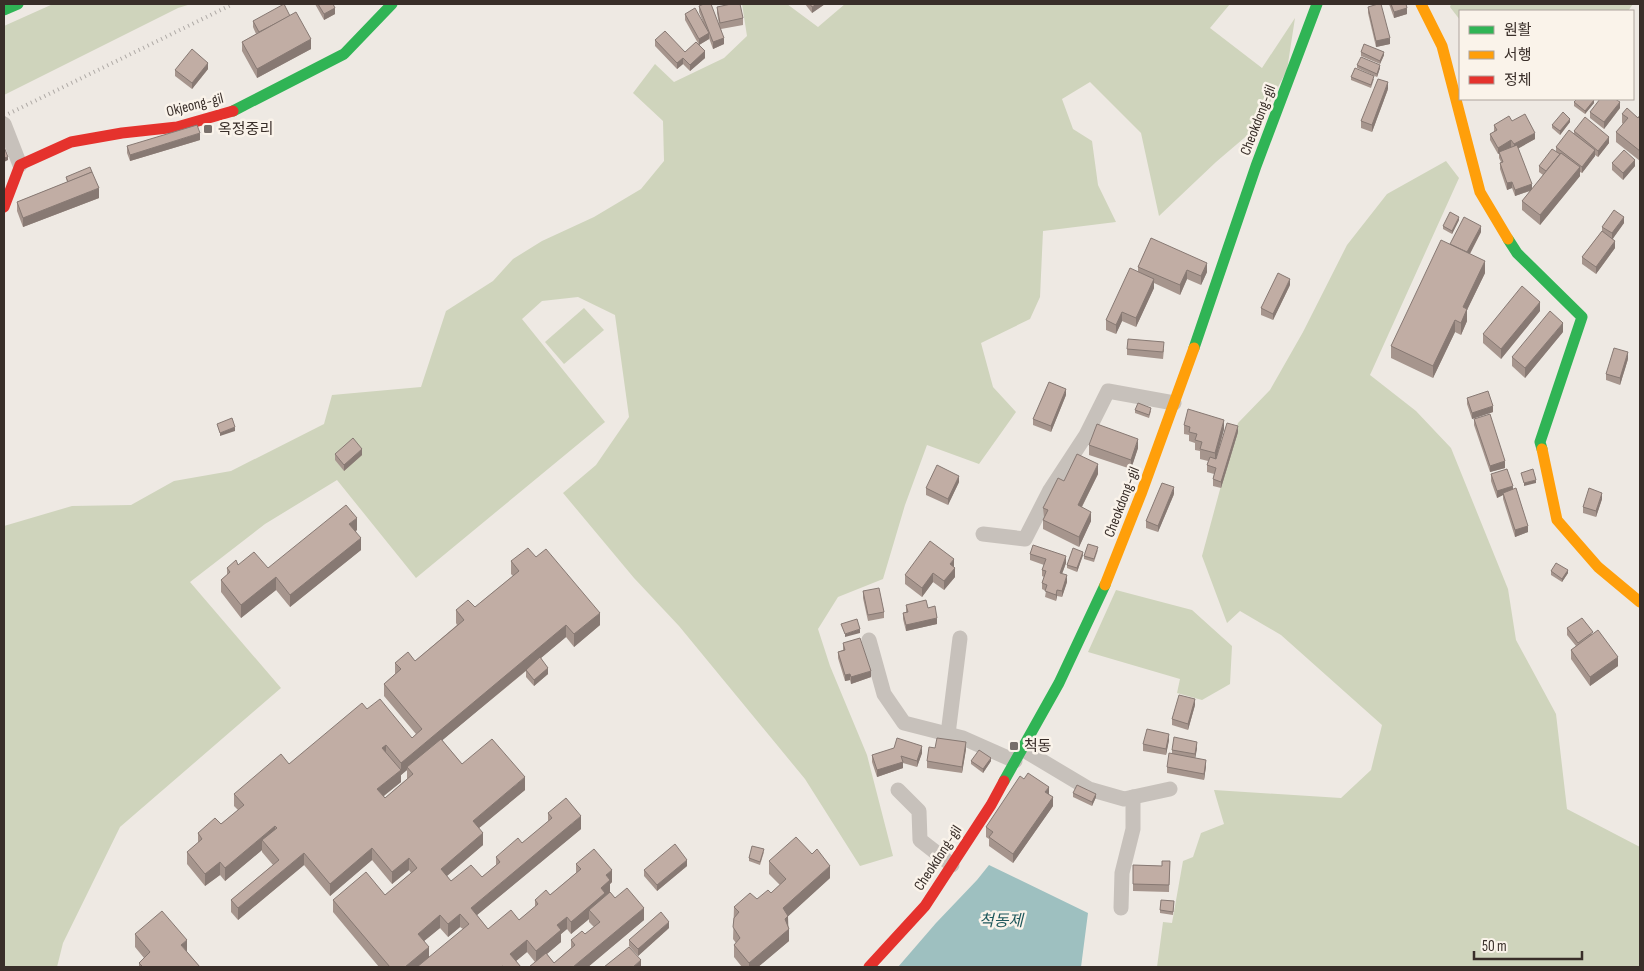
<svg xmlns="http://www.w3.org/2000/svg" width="1644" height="971" viewBox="0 0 1644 971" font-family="'Sofia Sans Condensed','Noto Sans KR',sans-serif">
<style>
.green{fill:#cfd4bc}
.water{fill:#9ec0c0}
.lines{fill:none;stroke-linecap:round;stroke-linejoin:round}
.street{stroke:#c7c1bb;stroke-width:15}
.fast{stroke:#30b455;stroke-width:11}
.slow{stroke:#ff9f0a;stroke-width:11}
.jam{stroke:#e5322d;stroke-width:11}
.rail{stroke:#afaaa6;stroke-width:4;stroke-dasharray:1 4;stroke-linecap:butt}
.wall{fill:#a6958d;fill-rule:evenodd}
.shaded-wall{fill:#877973}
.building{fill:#c1ada4;stroke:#877973}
.poi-dot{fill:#786f6a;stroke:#faf3ea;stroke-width:2}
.labels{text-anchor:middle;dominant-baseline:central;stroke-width:5;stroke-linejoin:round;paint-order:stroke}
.street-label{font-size:15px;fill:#392e29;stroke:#faf3ea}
.poi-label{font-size:15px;fill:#392e29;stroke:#faf3ea;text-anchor:start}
.water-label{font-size:16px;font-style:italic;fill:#1e575b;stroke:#faf3ea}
</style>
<rect width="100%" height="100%" fill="#eee9e3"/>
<g class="green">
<path d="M53 4H191L178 8 4 95V26Z"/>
<path d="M742 4H787L818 27 845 4H1230L1210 28 1262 68 1295 18 1287 70 1257 127 1216 162 1159 216 1141 133 1090 82 1062 99 1073 129 1092 141 1098 185 1116 222 1043 231 1040 297 1030 319 981 343 993 387 1016 412 979 464 927 445 905 505 883 579 838 597 818 629 830 666 867 755 893 856 860 866 805 779 679 626 634 578 563 493 596 465 629 417 615 315 578 297 542 301 522 319 605 422 416 578 337 480 265 524 190 582 281 688 120 827 63 943 57 967H4V526L72 506 131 505 174 481 231 471 324 424 332 395 421 387 446 311 493 281 513 259 542 241 594 217 641 189 664 161 663 121 633 93 655 64 674 82 724 58 747 36Z"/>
<path d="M1451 4H1633L1628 11H1460V20L1450 7Z"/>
<path d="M1446 161 1459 178 1370 375 1416 411 1451 448 1508 589 1516 640 1556 714 1567 809 1640 847V967H1157L1163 922 1172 923 1183 861 1193 857 1201 833 1224 824 1214 790 1341 798 1371 770 1382 725 1281 635 1240 611 1227 623 1202 556 1238 423 1270 390 1303 332 1347 245 1387 194Z"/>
<path d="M584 308 604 330 564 364 545 342Z"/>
<path d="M1116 590 1192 610 1232 646 1230 684 1202 700 1177 693 1180 679 1088 652Z"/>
</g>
<path class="water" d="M989 865 1088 913 1081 967H898L936 923 977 880Z"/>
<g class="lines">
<g class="street">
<path d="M4 124 20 165"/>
<path d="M983 534 1025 539 1050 490 1086 435 1108 391 1174 403"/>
<path d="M869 640 884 694 904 723 963 738 1015 761"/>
<path d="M948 734 960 638"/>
<path d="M1022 749 1089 789 1124 799 1170 789"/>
<path d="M898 790 919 811 920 840 952 865"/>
<path d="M1121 908 1122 873 1133 829V797"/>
</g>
<g class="fast">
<path d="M4 10 18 4"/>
<path d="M233 111 344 54 392 4"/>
<path d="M1508 239 1517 253 1582 317 1540 442 1542 449"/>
<path d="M1194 348 1256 166 1317 4"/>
<path d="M1004 781 1059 683 1105 585"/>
</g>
<g class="slow">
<path d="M1421 4 1442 46 1480 192 1508 239"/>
<path d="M1542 449 1557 520 1598 567 1640 602"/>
<path d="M1105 585 1141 494 1194 348"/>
</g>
<g class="jam">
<path d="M4 207 20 165 71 142 122 133 177 127 233 111"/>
<path d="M869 967 925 906 991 805 1004 781"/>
</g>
<path class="rail" d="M4 116 233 4"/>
</g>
<g class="wall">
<path d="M315 4H333L335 14 324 20Z"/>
<path d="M805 4H825L812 13Z"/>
<path d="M1389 4H1406L1407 14 1394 18Z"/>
<path d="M699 6 719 24 717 13V7L743 18V25L721 29 724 44 713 49 709 38V39L699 45 705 58 690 71 683 64 677 69 655 46V40L685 52 699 45 685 20V14L703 22 699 12Z"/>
<path d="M1368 7 1390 44 1376 47 1368 13Z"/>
<path d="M290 16 311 49 257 78 242 51V42L256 34 253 27V21Z"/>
<path d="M1361 52 1384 55 1380 64 1361 56Z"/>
<path d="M1357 65 1380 68 1377 77 1357 68Z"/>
<path d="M208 69 192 89 175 76V70Z"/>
<path d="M1351 77 1374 79 1371 88 1351 80Z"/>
<path d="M1388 89 1372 132 1361 128V121Z"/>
<path d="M1574 102 1594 103 1585 114 1574 106Z"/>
<path d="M1620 108 1604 129 1590 118V112Z"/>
<path d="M1622 114 1638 118 1640 115V161L1616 142V132L1623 124 1622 123Z"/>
<path d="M1512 121 1535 139 1518 148 1532 189 1543 175 1539 172V166L1556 151V147L1574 134V131L1609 143 1598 157 1595 155V156L1582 173 1580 172V176L1540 225 1522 210V201L1530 191 1515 196 1512 188 1507 190 1500 169V163L1501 162 1499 158V153L1498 154 1490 140V134L1494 132V125Z"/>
<path d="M1570 122 1560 135 1552 128V125Z"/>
<path d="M200 140 130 161 127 153V146Z"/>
<path d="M1612 163 1635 166 1623 180 1612 170Z"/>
<path d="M66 177 99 198 23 227 17 211V202L67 182Z"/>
<path d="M1459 220 1452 234 1443 229V226Z"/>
<path d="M1624 223 1612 239 1615 248 1596 274 1582 264V257L1602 231V227Z"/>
<path d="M1481 232 1470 254 1485 273 1467 310V321L1461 335 1455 332 1433 378 1391 358V346L1450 244Z"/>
<path d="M1151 238 1207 272 1201 285 1187 279 1180 295 1154 283V288L1136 327 1122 321 1116 334 1106 330V320L1138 272V267Z"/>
<path d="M1290 285 1273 320 1261 315V308Z"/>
<path d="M1540 311 1501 359 1483 343V334Z"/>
<path d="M1563 332 1525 378 1512 366V357Z"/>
<path d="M1127 349H1164L1163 359 1127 355Z"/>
<path d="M1628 359 1620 385 1606 380V374Z"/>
<path d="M1066 395 1051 432 1033 425V419Z"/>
<path d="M1467 398 1493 412 1472 419 1467 404Z"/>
<path d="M1135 410 1151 411 1149 418 1135 413Z"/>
<path d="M1474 419 1505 468 1490 472 1474 425Z"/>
<path d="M1184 425 1224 429 1216 459 1238 432 1221 488 1213 486V479L1214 474 1207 472V465L1208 461 1200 459V451L1195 450V443L1189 441V435L1184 434Z"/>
<path d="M1089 445 1138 448 1131 469 1089 455Z"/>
<path d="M335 454 362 455 344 471 335 460Z"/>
<path d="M1098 474 1082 507 1091 521 1079 547 1043 529V520L1044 517 1043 508 1064 481Z"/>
<path d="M1491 474 1513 489 1528 532 1515 537 1503 499V495L1497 498 1491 481Z"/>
<path d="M959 482 948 505 926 495V488Z"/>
<path d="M1174 494 1158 532 1146 528V521Z"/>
<path d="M1602 499 1596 517 1583 513V507Z"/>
<path d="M357 530 356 531 361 550 290 607 276 590 241 618 221 592V580L227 575V568L238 565 268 568Z"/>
<path d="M1098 550 1094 562 1084 559V556Z"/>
<path d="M1030 554 1066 563 1062 574 1067 582 1062 597 1057 596 1056 601 1045 597 1046 591 1042 589V583L1044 577 1042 576V570L1044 565 1030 560Z"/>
<path d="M1083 555 1077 572 1067 568V565Z"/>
<path d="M536 557 600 625 574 647 566 637 541 658 548 674 534 686 526 677V671L442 740 462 764 525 790 479 828 483 845 447 876 451 881 482 877 496 865V857L522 843 548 822V813L581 829 477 915 488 929 519 920 535 907V900L550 895 576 873V864L612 882 610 884V892L615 898 644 920 588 967 535 962 527 952 516 961 521 967H379L333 912V900L385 895 411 873 409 870 392 884 372 860 330 896 304 865 238 920 231 912V900L273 865 262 852V850L225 881 220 875 205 886 187 864V852L198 843V833L221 824 238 810 234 806V794L289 764 367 709 412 738 416 734 384 696V684L395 674V663L415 661 457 625 456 623V610L475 607 513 576 511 574V561ZM407 770V779L385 798 384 796 401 782V775ZM589 919V922L594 927 585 934 571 940V948L554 963 547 954 561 942V934L567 929 571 934ZM460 927 463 929 429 958 424 941 440 928 448 937Z"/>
<path d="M954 567 955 577 944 590 933 582 922 597 905 584V575Z"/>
<path d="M1551 571 1568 573 1562 582 1551 575Z"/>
<path d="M863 591 884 612V618L868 621 863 598Z"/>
<path d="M906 605 928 608 937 624 906 631 903 619V613L906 612Z"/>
<path d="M1567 628 1593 634 1618 666 1590 686 1571 659V650L1576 646 1567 635Z"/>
<path d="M843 643 871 677 851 684 850 680 845 681 838 658V652L843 650Z"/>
<path d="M1195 705 1188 730 1172 725V719Z"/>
<path d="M1169 740 1166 755 1143 751V744Z"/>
<path d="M935 748 966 749 962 773 927 768V761Z"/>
<path d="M1197 748 1195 758 1206 766 1204 780 1167 773V767L1172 754V750Z"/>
<path d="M922 753 917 767 903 763V768L877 777 872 762V755Z"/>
<path d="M971 761H991L983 773 971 764Z"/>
<path d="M1073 793 1096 797 1092 806 1073 797Z"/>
<path d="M1049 794 1053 806 1013 863 989 846V839L986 837V827Z"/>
<path d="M764 852 760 865 749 861V858Z"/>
<path d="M769 861 830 878 788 916 789 941 758 967H742L734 957V945L736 943 733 939 734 907 757 899 771 893 780 885 769 874Z"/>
<path d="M1170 861 1169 892 1133 891V865L1162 866Z"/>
<path d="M687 866 657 891 644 876V870Z"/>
<path d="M1174 901 1173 915 1160 913V910Z"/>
<path d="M669 928 638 956 629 946V940Z"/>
<path d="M135 934 187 952 200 967H139V963L144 958 135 947Z"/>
</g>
<g class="shaded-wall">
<path d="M817 4H825L812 13V7Z"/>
<path d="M335 8V14L324 20V14Z"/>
<path d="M1407 8V14L1394 18V12Z"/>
<path d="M709 33V39L699 45V39Z"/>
<path d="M724 38V44L713 49V42Z"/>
<path d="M1390 38V44L1376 47V41Z"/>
<path d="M311 39V49L257 78V69Z"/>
<path d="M705 51V58L690 71V65Z"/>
<path d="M1384 52V55L1380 64V61Z"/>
<path d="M683 58V64L677 69V63Z"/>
<path d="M208 63V69L192 89V83Z"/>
<path d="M1380 65V68L1377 77V74Z"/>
<path d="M1388 82V89L1372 132V125Z"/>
<path d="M1594 100V103L1585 114V111Z"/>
<path d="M1620 102V108L1604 129V122Z"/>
<path d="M1570 119V122L1560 135V131Z"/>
<path d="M200 133V140L130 161V155Z"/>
<path d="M1535 133V139L1514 151V144Z"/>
<path d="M1609 137V143L1598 157V151Z"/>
<path d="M1511 140V147L1498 154V148Z"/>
<path d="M1595 150V156L1582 173V167Z"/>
<path d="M8 157V160L4 162V158Z"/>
<path d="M1635 160V166L1623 180V173Z"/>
<path d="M1580 167V176L1540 225V215Z"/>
<path d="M1512 182V188L1507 190V183Z"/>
<path d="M1532 184V190L1515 196V190Z"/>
<path d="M99 188V198L23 227V218Z"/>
<path d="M1459 217V220L1452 234V231Z"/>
<path d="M1624 217V223L1612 240V233Z"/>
<path d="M1481 226V232L1467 259V252Z"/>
<path d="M1615 241V248L1596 274V267Z"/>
<path d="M1485 261V273L1467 310V321L1461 335V323L1463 307Z"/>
<path d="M1207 263V272L1201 285V276Z"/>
<path d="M1187 270V279L1180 295V285Z"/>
<path d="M1154 279V288L1136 327V318Z"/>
<path d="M1290 279V285L1273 320V314Z"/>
<path d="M1540 302V311L1501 359V349Z"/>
<path d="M1122 312V321L1116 334V325Z"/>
<path d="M1455 320V332L1433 378V366Z"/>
<path d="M1563 323V332L1525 378V368Z"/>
<path d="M1628 352V359L1620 385V378Z"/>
<path d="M1066 389V395L1051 432V426Z"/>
<path d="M1493 406V412L1472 419V413Z"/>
<path d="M1224 420V429L1215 463V453Z"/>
<path d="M1238 426V432L1221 488V482Z"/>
<path d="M235 427V431L220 436V433Z"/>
<path d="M1138 439V448L1131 469V460Z"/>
<path d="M362 449V455L344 471V465Z"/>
<path d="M1505 461V468L1490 472V466Z"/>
<path d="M1098 464V474L1078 514V505Z"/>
<path d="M959 476V482L948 505V499Z"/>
<path d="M1536 480V483L1524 486V483Z"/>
<path d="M1513 486V492L1503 493V495L1497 498V491Z"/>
<path d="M1174 487V494L1158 532V526Z"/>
<path d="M1602 493V499L1596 517V511Z"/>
<path d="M1091 512V521L1079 547V537Z"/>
<path d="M357 518V530L349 536V524Z"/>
<path d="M1528 526V532L1515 537V530Z"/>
<path d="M361 538V550L290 607V595Z"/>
<path d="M1083 552V555L1077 572V568Z"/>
<path d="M1066 556V563L1060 579V573Z"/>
<path d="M954 559V569L950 564Z"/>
<path d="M955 568V577L944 590V581Z"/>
<path d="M1568 570V573L1562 582V579Z"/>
<path d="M933 573V582L922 597V588Z"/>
<path d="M1067 575V582L1062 597V591Z"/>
<path d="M276 577V590L241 618V605Z"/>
<path d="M1057 590V596L1056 601V595Z"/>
<path d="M600 613V625L574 647V634Z"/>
<path d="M937 618V624L906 631V625Z"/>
<path d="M566 625V637L408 769 407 767V770L401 775V782L377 801V789L401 770V763Z"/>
<path d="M860 629V633L845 637V634Z"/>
<path d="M1618 657V666L1590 686V677Z"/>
<path d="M548 668V674L534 686V680Z"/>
<path d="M871 671V677L851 684V677Z"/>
<path d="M850 674V680L845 681V675Z"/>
<path d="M1195 699V705L1188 730V724Z"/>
<path d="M1169 734V740L1166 755V749Z"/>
<path d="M966 742V749L962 773V767Z"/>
<path d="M1197 742V748L1195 760V754Z"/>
<path d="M386 745V757L382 748Z"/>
<path d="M922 746V753L917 767V761Z"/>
<path d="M991 758V761L983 773V769Z"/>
<path d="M1206 760V766L1204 780V774Z"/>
<path d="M903 762V768L877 777V770Z"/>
<path d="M525 777V790L473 833V821Z"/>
<path d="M1049 787V796L1045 792Z"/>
<path d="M1096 794V797L1092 806V802Z"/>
<path d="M1053 797V806L1013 863V854Z"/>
<path d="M581 816V829L471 920V908Z"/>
<path d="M275 826V839L262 840V850L225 881V868Z"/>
<path d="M483 833V845L441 881V869Z"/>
<path d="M372 848V860L330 896V884Z"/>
<path d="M304 853V865L238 920V908Z"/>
<path d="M409 858V870L392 884V872Z"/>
<path d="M687 860V866L657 891V885Z"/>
<path d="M220 862V875L205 886V874Z"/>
<path d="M830 866V878L783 921V908Z"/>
<path d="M612 870V882L610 884V892L589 910V919L571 934V922L601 888 606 875Z"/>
<path d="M644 908V920L588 967H573Z"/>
<path d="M460 914V927L448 937V924Z"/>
<path d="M440 915V928L418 946V934Z"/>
<path d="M788 916V928L785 919Z"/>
<path d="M567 917V929L561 934V942L536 963V951L557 925Z"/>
<path d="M669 922V928L638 956V949Z"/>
<path d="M789 929V941L758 967H749V963Z"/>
<path d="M187 940V952L181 945Z"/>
<path d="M527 940V952L510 966V954Z"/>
<path d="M429 947V960L420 967H405Z"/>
<path d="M641 960V967H633Z"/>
</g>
<g class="building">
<path d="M284 4 290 16 259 32 253 21Z"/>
<path d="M318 4H333L335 8 324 14Z"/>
<path d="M704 4H711L724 38 713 42 699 6Z"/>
<path d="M731 4H740L743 18 720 23 717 7Z"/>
<path d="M810 4H817L812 7Z"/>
<path d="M1378 4H1381L1390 38 1376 41 1368 7Z"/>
<path d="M1391 4H1406L1407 8 1394 12Z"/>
<path d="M695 8 709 33 699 39 685 14Z"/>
<path d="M296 12 311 39 257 69 242 42Z"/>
<path d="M665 31 685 52 696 42 705 51 690 65 683 58 677 63 655 40Z"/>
<path d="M1364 44 1384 52 1380 61 1361 52Z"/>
<path d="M192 49 208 63 192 83 175 70Z"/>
<path d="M1361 57 1380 65 1377 74 1357 65Z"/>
<path d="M1355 68 1374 76 1371 85 1351 77Z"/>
<path d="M1378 79 1388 82 1372 125 1361 121Z"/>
<path d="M1577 99H1592L1594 100 1585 111 1574 102Z"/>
<path d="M1600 99H1615L1620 102 1604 122 1590 112Z"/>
<path d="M1627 108 1638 118 1640 115V151L1616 132 1628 118 1622 114Z"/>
<path d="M1563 112 1570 119 1560 131 1552 125Z"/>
<path d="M1525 114 1535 133 1514 144 1511 140 1498 148 1490 134 1497 130 1494 125 1509 116 1512 121Z"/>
<path d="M1585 117 1609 137 1598 151 1574 131Z"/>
<path d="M197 125 200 133 130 155 127 146Z"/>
<path d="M1569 130 1595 150 1582 167 1556 147Z"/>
<path d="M1517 145 1532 184 1515 190 1512 182 1507 183 1500 163 1503 162 1499 152Z"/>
<path d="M4 147 8 157 4 158Z"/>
<path d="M1552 149 1560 154 1546 171 1539 166Z"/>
<path d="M1624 150 1635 160 1623 173 1612 163Z"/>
<path d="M1561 153 1580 167 1540 215 1522 201Z"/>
<path d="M90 167 92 172 68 182 66 177Z"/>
<path d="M92 172 99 188 23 218 17 202Z"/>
<path d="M1614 210 1624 217 1612 233 1602 227Z"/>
<path d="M1450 212 1459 217 1452 231 1443 226Z"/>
<path d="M1464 217 1481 226 1467 252 1450 244Z"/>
<path d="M1602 231 1615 241 1596 267 1582 257Z"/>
<path d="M1151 238 1207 263 1201 276 1187 270 1180 285 1138 267Z"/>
<path d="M1441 240 1485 261 1463 307 1467 309 1461 323 1455 320 1433 366 1391 346Z"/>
<path d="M1130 268 1154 279 1136 318 1122 312 1116 325 1106 320Z"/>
<path d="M1278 273 1290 279 1273 314 1261 308Z"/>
<path d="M1522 286 1540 302 1501 349 1483 334Z"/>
<path d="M1550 311 1563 323 1525 368 1512 357Z"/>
<path d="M1128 339 1164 342 1163 352 1127 349Z"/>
<path d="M1614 348 1628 352 1620 378 1606 374Z"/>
<path d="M1049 382 1066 389 1051 426 1033 419Z"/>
<path d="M1488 391 1493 406 1472 413 1467 398Z"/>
<path d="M1138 403 1151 408 1149 415 1135 410Z"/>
<path d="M1188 409 1224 420 1215 453 1200 449 1202 442 1195 440 1197 434 1189 432 1190 427 1184 425Z"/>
<path d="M1490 414 1505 461 1490 466 1474 419Z"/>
<path d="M232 418 235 427 220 433 217 424Z"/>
<path d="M1227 423 1238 426 1221 482 1213 479 1216 468 1207 465 1210 457 1216 459Z"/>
<path d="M1097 424 1138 439 1131 460 1089 445Z"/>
<path d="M353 438 362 449 344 465 335 454Z"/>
<path d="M1077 454 1098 464 1078 505 1091 512 1079 537 1043 520 1048 510 1043 508 1058 478 1064 481Z"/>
<path d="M937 465 959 476 948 499 926 488Z"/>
<path d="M1507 469 1513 486 1497 491 1491 474Z"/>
<path d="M1533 469 1536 480 1524 483 1521 473Z"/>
<path d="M1162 483 1174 487 1158 526 1146 521Z"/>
<path d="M1516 488 1528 526 1515 530 1503 493Z"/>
<path d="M1589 488 1602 493 1596 511 1583 507Z"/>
<path d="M346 505 357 518 349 524 361 538 290 595 276 577 241 605 221 580 230 572 227 568 236 560 238 565 254 552 268 568Z"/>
<path d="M930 541 954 559 950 564 955 568 944 581 933 573 922 588 905 575Z"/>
<path d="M1088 544 1098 547 1094 559 1084 556Z"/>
<path d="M1033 545 1066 556 1060 573 1067 575 1062 591 1057 590 1056 595 1045 591 1047 585 1042 583 1046 571 1042 570 1046 559 1030 554Z"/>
<path d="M528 548 536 557 546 549 600 613 574 634 566 625 401 763 386 745 382 748 401 770 377 789 385 798 413 774 407 767 441 739 462 764 492 739 525 777 473 821 483 833 441 869 451 881 471 865 482 877 500 862 496 857 518 838 522 843 552 818 548 813 566 798 581 816 471 908 488 929 511 910 519 920 538 904 535 900 546 890 550 895 581 869 576 864 594 849 612 870 606 875 610 880 601 888 605 893 571 922 567 917 557 925 561 930 536 951 527 940 510 954 521 967H504L503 966 501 967H417L469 924 460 914 448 924 440 915 418 934 429 947 405 967H390L333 900 366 872 385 895 417 868 409 858 392 872 372 848 330 884 304 853 238 908 231 900 279 860 262 840 277 828 275 826 225 868 220 862 205 874 187 852 202 839 198 833 215 818 221 824 244 805 234 794 281 754 289 764 362 703 367 709 380 699 412 738 422 729 384 684 401 669 395 663 408 652 415 661 464 620 456 610 468 600 475 607 519 571 511 561Z"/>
<path d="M1073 548 1083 552 1077 568 1067 565Z"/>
<path d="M1556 563 1568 570 1562 579 1551 571Z"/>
<path d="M879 588 884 612 868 615 863 591Z"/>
<path d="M926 600 928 608 935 606 937 618 906 625 903 613 908 612 906 605Z"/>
<path d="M1582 618 1593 632 1578 643 1567 628Z"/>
<path d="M857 619 860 629 845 634 841 624Z"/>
<path d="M1598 630 1618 657 1590 677 1571 650Z"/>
<path d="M860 638 871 671 851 677 850 674 845 675 838 652 845 650 843 643Z"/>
<path d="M540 657 548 668 534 680 526 670Z"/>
<path d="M1179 695 1195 699 1188 724 1172 719Z"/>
<path d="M1147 729 1169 734 1166 749 1143 744Z"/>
<path d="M1174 737 1197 742 1195 754 1172 750Z"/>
<path d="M897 738 922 746 917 761 901 756 903 762 877 770 872 755 894 748Z"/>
<path d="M937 738 966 742 962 767 927 761 929 747 935 748Z"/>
<path d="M979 750 991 758 983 769 971 761Z"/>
<path d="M1169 753 1206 760 1204 774 1167 767Z"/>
<path d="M1028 773 1049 787 1045 792 1053 797 1013 854 989 837 993 832 986 827 1020 776 1024 779Z"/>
<path d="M1077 785 1096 794 1092 802 1073 793Z"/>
<path d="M796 837 812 854 817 849 830 866 783 908 788 916 785 919 789 929 749 963 734 945 740 938 733 927 734 918 739 912 734 907 750 893 757 899 768 890 771 893 786 879 769 861Z"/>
<path d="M675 844 687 860 657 885 644 870Z"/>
<path d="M752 846 764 849 760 862 749 858Z"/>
<path d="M1162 861H1170L1169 885 1133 884V865L1162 866Z"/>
<path d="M627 888 644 908 573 967H529L546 953 554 963 575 945 571 940 582 931 585 934 600 922 589 910 610 892 615 898Z"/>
<path d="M1161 900 1174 901 1173 912 1160 910Z"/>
<path d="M162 911 187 940 181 945 200 967H143L139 963 150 952 135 934Z"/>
<path d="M661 912 669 922 638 949 629 940Z"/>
<path d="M629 947 641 960 633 967H604Z"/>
</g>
<g class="poi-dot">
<rect x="203" y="124" width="10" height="10" rx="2.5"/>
<rect x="1009" y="741" width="10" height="10" rx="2.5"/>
</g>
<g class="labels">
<g class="street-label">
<text transform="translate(195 105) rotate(-14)">Okjeong-gil</text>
<text transform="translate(1258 120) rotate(-69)">Cheokdong-gil</text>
<text transform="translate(1122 502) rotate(-69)">Cheokdong-gil</text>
<text transform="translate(938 858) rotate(-57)">Cheokdong-gil</text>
</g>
<g class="poi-label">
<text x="218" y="129">옥정중리</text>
<text x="1024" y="746">척동</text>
</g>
<g class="water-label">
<text x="1001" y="921">척동제</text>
</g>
</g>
<rect width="1644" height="971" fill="none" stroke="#392e29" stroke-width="10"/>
<rect x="1459" y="10" width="175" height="90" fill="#faf3ea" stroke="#ada49d"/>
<rect x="1469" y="26" width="25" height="8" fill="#30b455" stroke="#ada49d"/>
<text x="1504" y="35" font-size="15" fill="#392e29">원활</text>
<rect x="1469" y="51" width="25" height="8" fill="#ff9f0a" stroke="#ada49d"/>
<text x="1504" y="60" font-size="15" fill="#392e29">서행</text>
<rect x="1469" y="76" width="25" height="8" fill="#e5322d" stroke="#ada49d"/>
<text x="1504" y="85" font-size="15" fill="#392e29">정체</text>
<path d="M1474 951v8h108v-8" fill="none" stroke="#392e29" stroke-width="2.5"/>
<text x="1482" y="951" font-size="15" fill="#392e29" stroke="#faf3ea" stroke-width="4" paint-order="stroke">50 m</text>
</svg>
